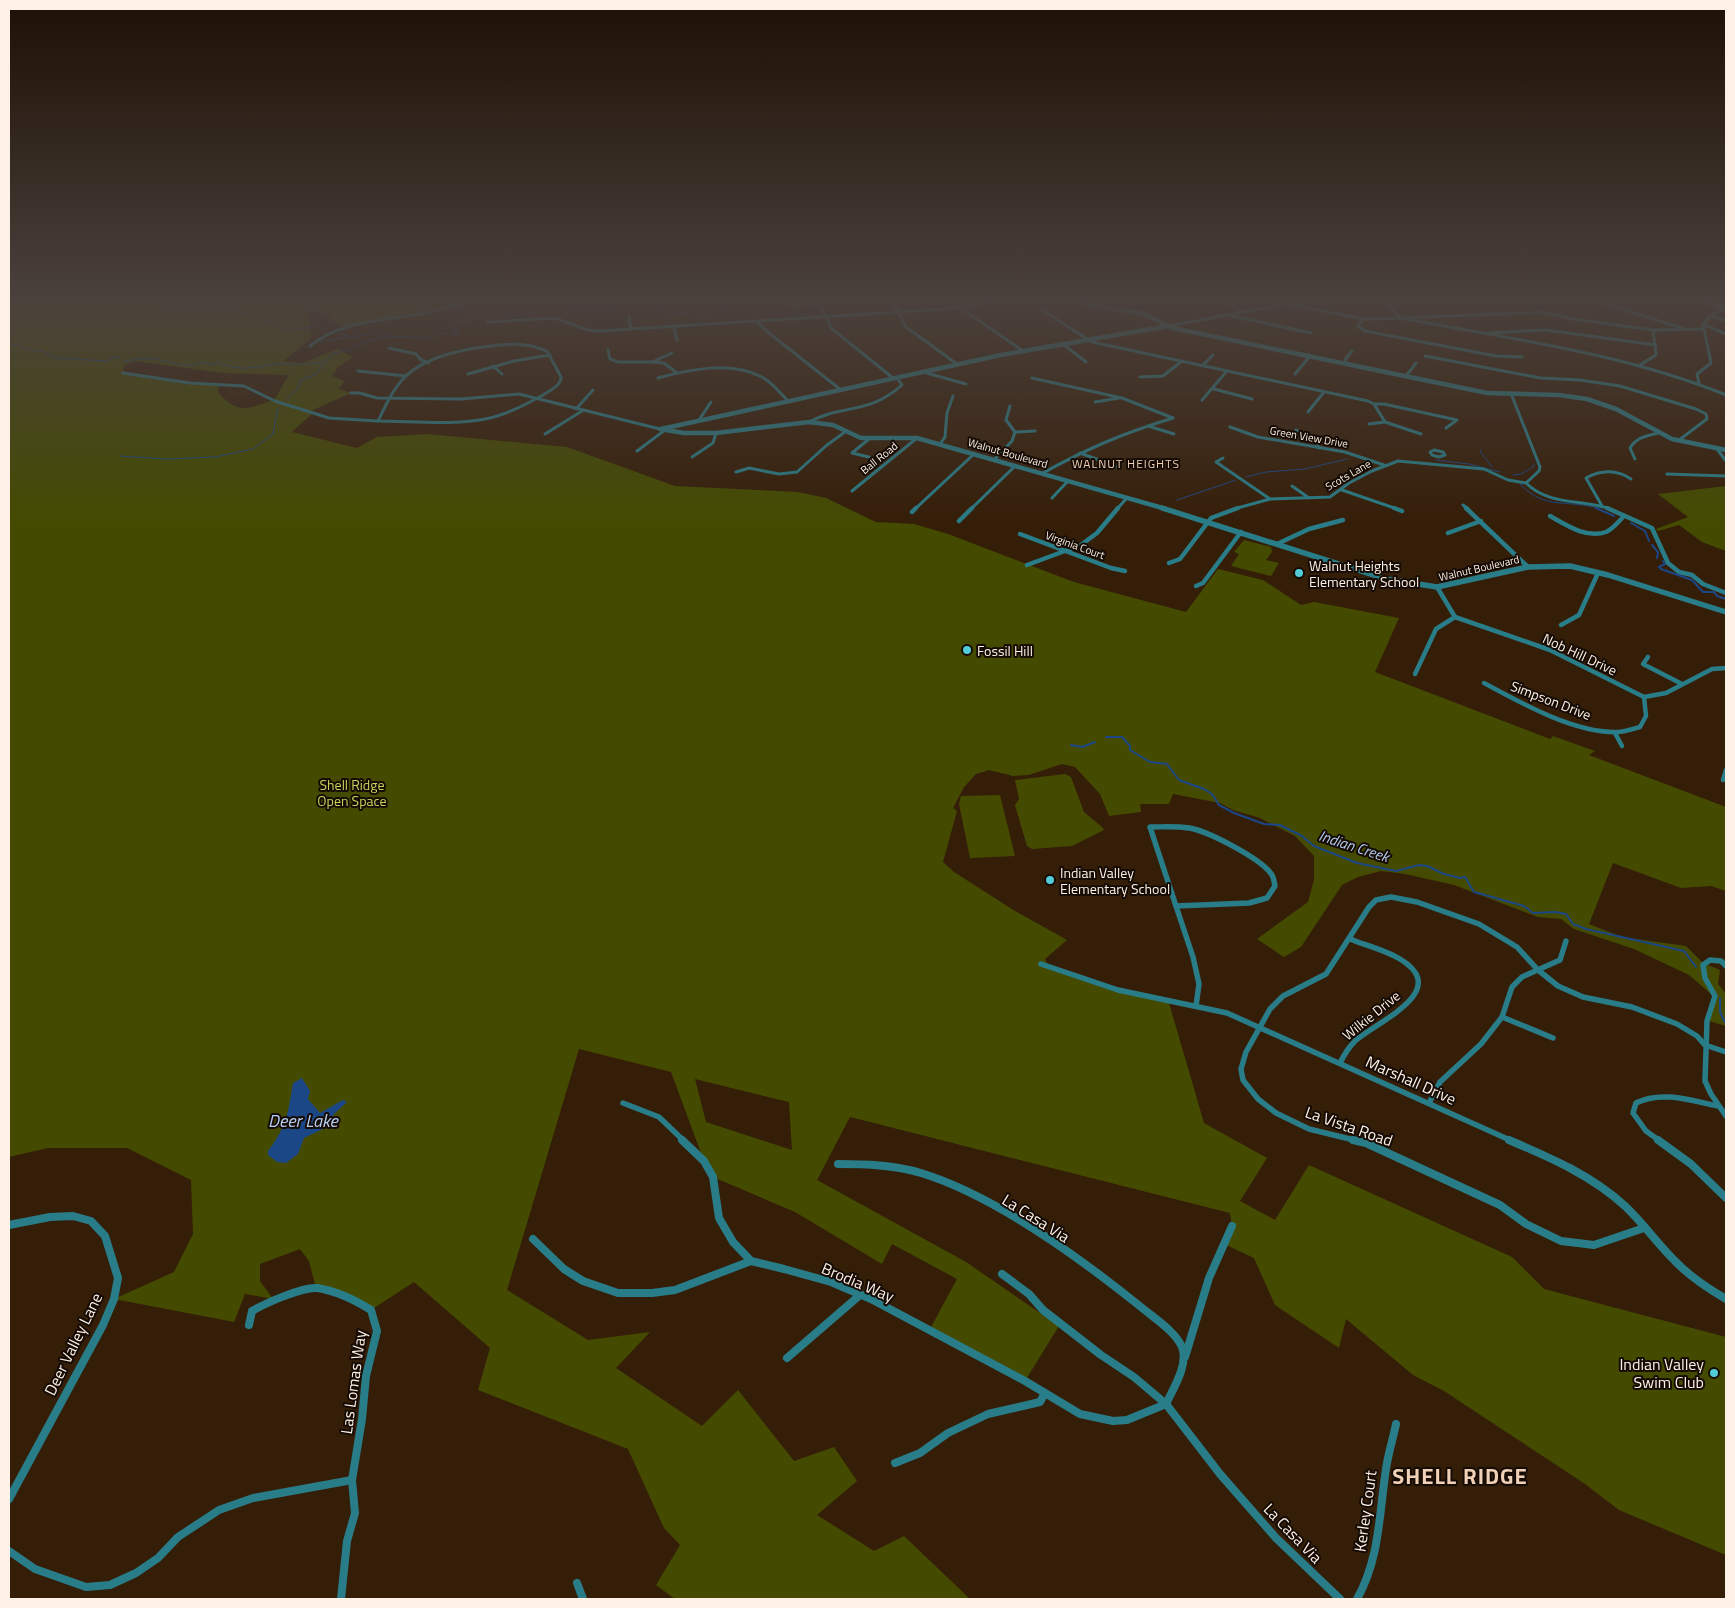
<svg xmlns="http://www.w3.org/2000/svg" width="1735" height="1608" viewBox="0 0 1735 1608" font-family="'Titillium Web',sans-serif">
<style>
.green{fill:#444b00;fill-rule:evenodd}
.water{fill:#1b4787}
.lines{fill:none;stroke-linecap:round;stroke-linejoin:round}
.stream-far1{stroke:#1b4787;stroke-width:1}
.stream{stroke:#1b4787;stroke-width:2}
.minor-far3{stroke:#297d88;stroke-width:3}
.minor-far2{stroke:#297d88;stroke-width:4.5}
.minor-far1{stroke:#297d88;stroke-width:5.5}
.minor{stroke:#297d88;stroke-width:8}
.tertiary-far1{stroke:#297d88;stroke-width:4.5}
.tertiary{stroke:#297d88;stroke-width:5.5}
.secondary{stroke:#44acba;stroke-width:5}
.poi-dot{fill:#52ccd6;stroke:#150b04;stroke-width:2}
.labels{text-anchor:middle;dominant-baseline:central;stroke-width:4;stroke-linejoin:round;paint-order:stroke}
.far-street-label{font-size:11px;fill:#fdf0e6;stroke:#150b04}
.far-neighbourhood-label{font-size:12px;letter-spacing:1px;fill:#f0d0b6;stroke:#150b04}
.poi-label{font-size:14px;fill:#fdf0e6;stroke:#150b04;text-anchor:start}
.street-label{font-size:14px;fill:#fdf0e6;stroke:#150b04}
.park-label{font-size:14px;fill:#c5d55b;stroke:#150b04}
.water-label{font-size:15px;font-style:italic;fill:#b5cef3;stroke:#150b04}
.near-street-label{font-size:16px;fill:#fdf0e6;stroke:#150b04}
.near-poi-label{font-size:16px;fill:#fdf0e6;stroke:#150b04;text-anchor:end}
.near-water-label{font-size:18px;font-style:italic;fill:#b5cef3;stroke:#150b04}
.near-district-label{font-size:22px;font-weight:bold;letter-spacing:1px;fill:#f0d0b6;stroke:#150b04}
</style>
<rect width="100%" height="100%" fill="#351e08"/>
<g class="green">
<path d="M9 299H479L346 327 330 320 332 315 317 311H308L312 338 283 361 302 363 338 349 353 357 338 367 332 376 344 381 339 389 351 393 311 411 313 413 292 432 357 448 377 437 427 434 567 447 675 486 798 492 826 498 876 522 914 524 948 534 1074 582 1186 612 1218 569 1263 580 1301 605 1314 602 1399 618 1375 672 1550 739 1553 736 1595 751 1589 755 1726 807V891L1711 886 1681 888 1613 863 1589 924 1622 937 1686 946 1703 963 1720 970 1718 984 1726 994V1026L1709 1021 1712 995 1689 975 1634 949 1574 929 1561 919 1538 917 1454 885 1405 874 1381 871 1358 877 1342 885 1301 947 1284 957 1257 939 1308 902 1314 880V856L1295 836 1260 818 1233 810 1220 803 1173 794 1169 804H1140L1141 812 1109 816 1100 794 1075 767 1062 764 1029 775 1013 776 989 770 976 774 964 787 953 808 957 811 943 862 954 872 1015 911 1067 940 1045 959 1049 967 1169 1003 1204 1123 1267 1158 1240 1201 1275 1220 1309 1165 1512 1257 1544 1289 1726 1337V1555L1619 1510 1585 1484 1444 1391 1413 1375 1346 1319 1339 1348 1275 1305 1254 1258 1224 1244 1232 1226 1230 1213 850 1117 817 1180 966 1262 1059 1326 1025 1381 929 1331 957 1279 892 1244 882 1264 795 1212 713 1177 704 1161 671 1072 579 1049 507 1290 588 1340 650 1332 616 1368 702 1426 738 1390 794 1461 834 1447 857 1481 817 1515 874 1551 904 1536 970 1599H675L656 1585 680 1545 664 1528 628 1449 478 1390 490 1348 414 1282 371 1310 316 1288 309 1261 300 1249 260 1264V1281L273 1299 245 1294 234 1322 114 1299 174 1272 193 1234 191 1180 127 1148H48L9 1157ZM135 361 222 373 289 375 274 400C247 408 239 416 218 392L219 384 190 383 123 373 124 365ZM695 1079 789 1102 792 1150 706 1122Z"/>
<path d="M1726 486V551L1702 542 1679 525 1658 531 1656 529 1688 517 1658 494Z"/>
<path d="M1244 540 1271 547 1272 552 1266 560 1279 563 1271 576 1231 566 1239 554 1234 552Z"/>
<path d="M1065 774 1071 777 1084 812 1102 827 1104 830 1072 846 1032 849 1027 846 1015 805 1019 799 1015 780Z"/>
<path d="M1000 795 1015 856 970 858 959 804 961 796Z"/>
</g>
<path class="water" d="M302 1078 310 1091 308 1099 320 1113 343 1100 347 1102 334 1114 325 1128 304 1138 298 1154 286 1163 277 1162 268 1155V1151C287 1126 288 1113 293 1083Z"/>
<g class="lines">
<g class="stream-far1">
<path d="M147 299 169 305 179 304 182 308 190 310 235 311 256 319 269 321 285 330H290"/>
<path d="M826 308 842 306 845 299"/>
<path d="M294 329 314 327"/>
<path d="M341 334 351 337"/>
<path d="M319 342 377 333 394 337 412 336 418 338H431L442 333 459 334 453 331 459 328 455 324C467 320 479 314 492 314 502 314 510 318 520 316 535 314 553 299 567 312L584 309 613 312 623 307 639 306 655 308 669 313 697 312 705 315 714 310 724 311 737 304H764L771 312C787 314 806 319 820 309"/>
<path d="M9 343 31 350 42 351 55 358 107 361 114 357 121 358"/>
<path d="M123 361C133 360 145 358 155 359 171 361 187 371 202 362L211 365 218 362C242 373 256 366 280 364 295 364 309 365 324 362"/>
<path d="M287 399 297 389 301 380 315 375 333 353C354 352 369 337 389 337"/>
<path d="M1481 450V453L1492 467"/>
<path d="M120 456 166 459 215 457 253 449 273 434 278 408"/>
<path d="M1436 460 1469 464 1500 472"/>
<path d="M1513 475 1521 474 1534 466V464"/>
<path d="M1246 477 1266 472 1305 469 1347 459"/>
<path d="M1520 484C1547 512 1568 498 1600 509"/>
<path d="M1177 500 1236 480"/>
</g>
<g class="stream">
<path d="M1596 508 1614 516"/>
<path d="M1631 523 1645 531 1649 541"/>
<path d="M1652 545 1658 552 1657 558"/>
<path d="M1663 561 1665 564 1659 567 1661 569 1692 580 1703 592H1714L1717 596 1726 599"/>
<path d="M1106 737H1122L1130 746V750L1150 762 1167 764 1179 780 1204 789 1212 794 1219 805 1234 813 1264 824 1280 825 1302 836 1314 846 1357 863 1396 871 1419 865 1427 866 1444 874 1460 878 1465 877 1474 892 1524 906 1533 913 1555 912 1566 914 1573 924 1586 929 1684 951 1696 967"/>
<path d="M1071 745 1082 747 1095 742"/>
<path d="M1720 998V1012L1726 1024"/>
</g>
<g class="minor-far3">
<path d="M493 299 501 303"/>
<path d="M892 299 906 327 957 364"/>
<path d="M948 299 1023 351"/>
<path d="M1221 299 1241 312"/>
<path d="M1279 299 1288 304 1364 319 1401 318C1510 339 1623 353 1726 395"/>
<path d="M1383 299 1401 318 1542 312 1574 319 1653 330 1704 329"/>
<path d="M1590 299 1682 328"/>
<path d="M610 304 632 299"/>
<path d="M457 305 463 309"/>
<path d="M789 305 814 304 821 306 831 328 893 378"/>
<path d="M1300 306 1309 299"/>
<path d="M1039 308 1092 342 1368 401 1374 404 1385 422 1421 434"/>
<path d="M1228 315 1311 333"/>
<path d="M1710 316 1726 321"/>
<path d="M629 317 631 329"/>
<path d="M1363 318 1358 326 1365 331 1496 356 1522 357"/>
<path d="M487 322 555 318 588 330 600 331 960 308 1004 300"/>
<path d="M758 322 764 329 841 390"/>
<path d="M1703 324 1726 334"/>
<path d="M1168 326 1287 304"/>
<path d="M674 327 677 340"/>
<path d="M1487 333 1546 330 1656 345"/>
<path d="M515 344 532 346 547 351 561 377C561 386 550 390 543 395 527 404 508 414 490 418 454 426 414 421 378 421 385 407 391 392 402 380 426 353 480 346 515 344Z"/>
<path d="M1063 344 1086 362"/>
<path d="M310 346C340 321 382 321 419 314 439 310 459 304 479 299"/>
<path d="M389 348 416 354 421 360 429 363"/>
<path d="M608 350 610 359 618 362H652"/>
<path d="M672 353 652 362 664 363 677 373"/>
<path d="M1425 356 1541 378 1580 380 1620 386 1696 409 1706 414 1707 419 1679 440"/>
<path d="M1345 363 1346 358 1352 351"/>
<path d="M1203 365 1213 355"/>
<path d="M1640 365 1656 355 1653 330"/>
<path d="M493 366 502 374"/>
<path d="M358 371 406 376"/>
<path d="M923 372 966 384"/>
<path d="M123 373 190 383 244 386 275 401 329 418 378 421"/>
<path d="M468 374 514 361 550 355"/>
<path d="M1295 374 1310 356"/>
<path d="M1406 376 1416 363"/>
<path d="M1140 377 1163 376 1182 361"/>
<path d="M658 378C690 369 731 361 762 377 772 382 780 393 788 401"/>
<path d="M1032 378 1122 398 1173 418"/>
<path d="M1699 384 1697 374 1711 363 1703 324 1710 316 1721 310"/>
<path d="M1214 389 1252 399"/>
<path d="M351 393H360L377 398 461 399 519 394 660 429"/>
<path d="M1512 396 1540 467 1539 471 1526 483C1549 506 1582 499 1610 509"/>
<path d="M1202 400 1227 371"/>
<path d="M1095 402 1119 398"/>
<path d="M1374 404H1384L1457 420 1446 428"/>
<path d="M576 409 593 390"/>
<path d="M1308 412 1324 392"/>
<path d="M699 420 711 402"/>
<path d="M809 422C842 404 869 415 902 385L897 378"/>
<path d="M1369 424 1385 422"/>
<path d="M1148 426 1174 434"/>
<path d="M1230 427 1258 437 1345 452 1384 465"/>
<path d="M1296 430 1315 439 1319 448"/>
<path d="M1015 432 1035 431"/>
<path d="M545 434 582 411"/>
<path d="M869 439 852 453 869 457"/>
<path d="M940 444 945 437 947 413 953 396"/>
<path d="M1717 449 1726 461"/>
<path d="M1434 450 1443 452 1445 455 1439 457 1432 455 1430 452Z"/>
<path d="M637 451 665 430"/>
<path d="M1080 453 1118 467"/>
<path d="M692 457 713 443 716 433"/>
<path d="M1223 458 1216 462 1270 499"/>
<path d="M1635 459 1630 448C1637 437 1646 436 1658 433"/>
<path d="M994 460 1012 441 1015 432 1006 420 1010 406"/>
<path d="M736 472 749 468 779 474 797 472 827 445 845 432"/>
<path d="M1043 473C1088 448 1124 433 1173 418"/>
<path d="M1667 474 1726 476"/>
<path d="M1292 486 1309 498"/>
<path d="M1342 490 1397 509"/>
<path d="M852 491 917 438"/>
<path d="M1052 498 1068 481"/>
<path d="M1463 505 1468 509"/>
<path d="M1602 506 1586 478C1600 470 1617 469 1631 479"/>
<path d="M915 509 974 454"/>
<path d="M971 509 1015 466"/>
<path d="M1117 509 1126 499"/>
<path d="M1234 509 1270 499 1330 497 1349 483 1372 471 1398 461 1484 469 1508 480 1526 483"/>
</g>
<g class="minor-far2">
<path d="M1394 508 1402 511"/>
<path d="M1466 508 1528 567"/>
<path d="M1607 508 1652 528 1668 563 1679 572 1692 575 1703 584 1726 593"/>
<path d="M912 512 916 508"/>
<path d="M1550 516C1566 525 1587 539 1606 532 1613 529 1619 521 1624 516"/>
<path d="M959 521 972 508"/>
<path d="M1448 533 1481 521"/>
<path d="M1020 534 1111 568 1125 571"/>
<path d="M1277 544 1309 529 1343 520"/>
<path d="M1169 563 1180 559 1211 518 1238 508"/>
<path d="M1027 565 1081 545 1097 533 1118 508"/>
<path d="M1196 586 1203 583 1241 532"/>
<path d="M1437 587 1455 617 1550 650 1644 697 1666 693 1712 669 1726 668"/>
<path d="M1561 625 1579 615 1598 573"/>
<path d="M1648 657 1643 664 1682 684"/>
<path d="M1415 674 1436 629 1455 617"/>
<path d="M1484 683C1521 703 1574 733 1617 732 1625 732 1633 729 1640 727L1646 716 1644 697"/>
<path d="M1615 733 1622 746"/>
<path d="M1723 780 1726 770"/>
</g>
<g class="minor-far1">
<path d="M1150 827C1163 827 1176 826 1189 828 1208 831 1262 859 1272 875 1274 878 1274 882 1275 886L1267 898 1249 903 1176 906Z"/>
<path d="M1176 906 1193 957 1199 984 1196 1006"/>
<path d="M1041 964 1118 990 1227 1013 1512 1141"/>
<path d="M1726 966 1721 961 1710 960 1703 965 1705 978 1715 996 1707 1021 1705 1081 1711 1094 1726 1116"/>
<path d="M1502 1017 1553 1038"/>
<path d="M1340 1063C1344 1055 1349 1047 1355 1041 1376 1022 1453 991 1400 959 1385 950 1367 946 1350 939"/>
<path d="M623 1103 659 1117 684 1141"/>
<path d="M1429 1103 1440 1082 1481 1044 1502 1017 1512 987 1522 977 1560 960 1566 941"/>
<path d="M1358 1141 1309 1129 1276 1113 1258 1099 1243 1080 1241 1069 1246 1052 1270 1009 1283 996 1326 974 1369 907 1376 900 1391 897 1417 902 1479 924 1517 947 1538 970 1558 986 1583 997 1632 1007 1677 1024 1697 1036 1705 1045 1726 1052"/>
<path d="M1660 1141 1646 1131 1633 1113 1636 1103C1662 1090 1692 1101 1718 1106"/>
</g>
<g class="minor">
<path d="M682 1140 704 1161 713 1177 719 1218 733 1242 751 1261"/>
<path d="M1353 1140 1366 1143 1500 1205 1526 1224 1561 1241 1594 1245 1644 1228"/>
<path d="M1509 1140C1551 1158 1591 1175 1625 1206 1643 1223 1657 1243 1674 1260 1689 1276 1707 1288 1726 1299"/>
<path d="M1658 1140 1691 1164 1726 1198"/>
<path d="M838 1164C866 1164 894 1165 921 1173 996 1196 1080 1258 1141 1307 1154 1318 1175 1331 1182 1347 1189 1364 1173 1389 1166 1404"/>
<path d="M9 1225 50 1217 73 1216 91 1221 105 1236 118 1278 114 1299 103 1325 9 1499"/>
<path d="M533 1239 564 1269 583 1281 618 1293H652L675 1290 751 1261 784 1269 831 1282 871 1299 1025 1381 1080 1414 1113 1421 1127 1420 1166 1404"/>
<path d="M1002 1274 1029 1294 1043 1310 1101 1355 1134 1377 1166 1404 1220 1474 1276 1538 1340 1599"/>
<path d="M249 1325 252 1311C266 1303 302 1287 317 1288 337 1291 355 1300 371 1310L377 1331 366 1376 362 1419 352 1480 355 1513 347 1541 341 1599"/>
<path d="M1185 1357 1209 1278 1232 1226"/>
<path d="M787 1358 860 1295"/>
<path d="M895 1463 920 1453 948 1433 988 1414 1040 1402 1045 1393"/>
<path d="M9 1551 35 1569 86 1587 110 1585 136 1573 158 1558 178 1537 219 1510 253 1498 352 1480"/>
<path d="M577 1583 583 1599"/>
<path d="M1357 1599C1380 1558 1379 1514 1386 1469 1388 1454 1393 1439 1396 1424"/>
</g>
<g class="tertiary-far1">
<path d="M1074 299 1088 305 1142 313 1173 328 1487 393 1559 395 1587 399 1616 409 1672 439 1726 450"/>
<path d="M660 429 684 433H716L809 422 833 425 861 438H917L1166 509"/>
<path d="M661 429 1001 355 1168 326"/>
</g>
<path class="tertiary" d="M1162 508 1386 579 1437 587 1528 567 1570 566 1608 575 1726 612"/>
<path class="secondary" d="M1697 299 1726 308"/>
</g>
<linearGradient id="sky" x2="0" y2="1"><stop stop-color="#1d1004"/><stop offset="0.57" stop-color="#4b413d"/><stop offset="1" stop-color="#4b413d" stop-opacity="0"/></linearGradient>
<rect width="1735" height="524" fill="url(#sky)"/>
<g class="poi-dot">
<circle cx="1299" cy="573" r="5"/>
<circle cx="967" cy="650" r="5"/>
<circle cx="1050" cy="880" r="5"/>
<circle cx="1714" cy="1373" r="5"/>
</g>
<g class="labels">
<g class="far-street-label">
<text transform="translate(1309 437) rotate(10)">Green View Drive</text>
<text transform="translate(1008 453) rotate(16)">Walnut Boulevard</text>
<text transform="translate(879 458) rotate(-39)">Ball Road</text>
<text transform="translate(1348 475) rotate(-30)">Scots Lane</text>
<text transform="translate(1075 545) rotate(20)">Virginia Court</text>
<text transform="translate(1479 568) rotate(-13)">Walnut Boulevard</text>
</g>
<g class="far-neighbourhood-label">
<text x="1126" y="463">WALNUT HEIGHTS</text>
</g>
<g class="poi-label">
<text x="1309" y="565">Walnut Heights<tspan x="1309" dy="16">Elementary School</tspan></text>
<text x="977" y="650">Fossil Hill</text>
<text x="1060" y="872">Indian Valley<tspan x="1060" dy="16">Elementary School</tspan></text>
</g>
<g class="street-label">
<text transform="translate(1580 654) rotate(25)">Nob Hill Drive</text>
<text transform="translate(1551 700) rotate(21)">Simpson Drive</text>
<text transform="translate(1371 1015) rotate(-39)">Wilkie Drive</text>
</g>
<g class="park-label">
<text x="352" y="784">Shell Ridge<tspan x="352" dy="16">Open Space</tspan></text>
</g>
<g class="water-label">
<text transform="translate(1354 846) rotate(18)">Indian Creek</text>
</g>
<g class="near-street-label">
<text transform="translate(1411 1080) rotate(24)">Marshall Drive</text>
<text transform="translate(1349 1126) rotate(19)">La Vista Road</text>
<text transform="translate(1036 1218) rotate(32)">La Casa Via</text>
<text transform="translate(858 1282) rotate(23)">Brodia Way</text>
<text transform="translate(73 1344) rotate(-64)">Deer Valley Lane</text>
<text transform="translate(353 1382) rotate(-82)">Las Lomas Way</text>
<text transform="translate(1365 1511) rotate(-82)">Kerley Court</text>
<text transform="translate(1293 1533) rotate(46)">La Casa Via</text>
</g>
<g class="near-poi-label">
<text x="1704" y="1364">Indian Valley<tspan x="1704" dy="18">Swim Club</tspan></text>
</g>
<g class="near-water-label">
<text x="303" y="1120">Deer Lake</text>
</g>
<g class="near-district-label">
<text x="1460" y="1476">SHELL RIDGE</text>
</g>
</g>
<rect width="1735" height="1608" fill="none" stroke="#fdf0e6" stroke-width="20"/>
</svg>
